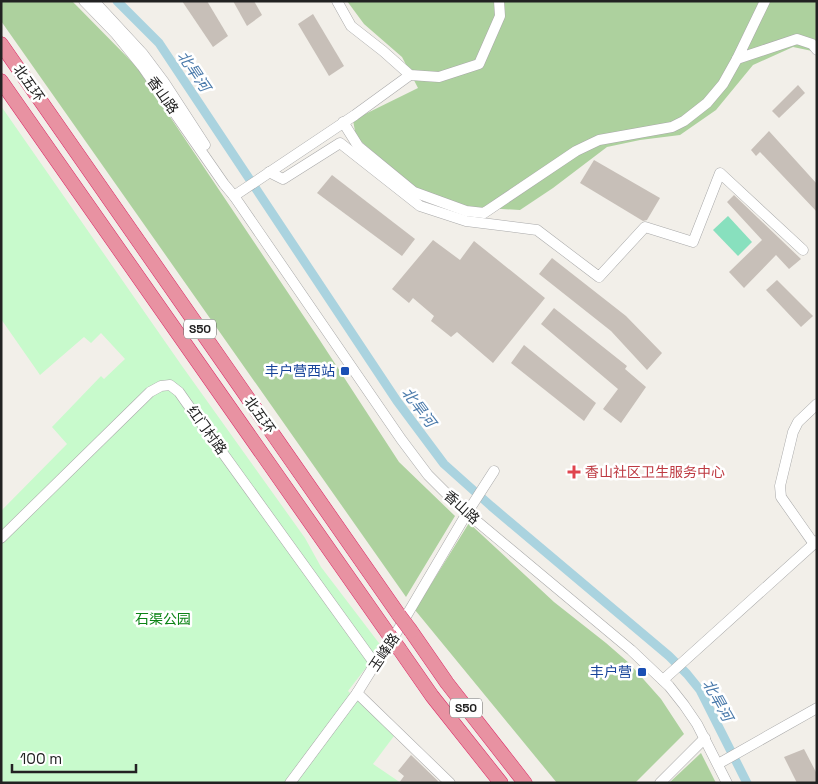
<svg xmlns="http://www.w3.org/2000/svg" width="818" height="784" viewBox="0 0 818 784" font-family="'Space Grotesk','Noto Sans SC',sans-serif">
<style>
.forest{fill:#add19e}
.park{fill:#c8facc}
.pitch{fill:#88e0be}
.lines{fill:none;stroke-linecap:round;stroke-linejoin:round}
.canal{stroke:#aad3df;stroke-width:9}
.building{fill:#c7bfb8}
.minor-casing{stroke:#a9a9a9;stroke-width:11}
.highway-casing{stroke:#dc2a67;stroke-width:15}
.minor{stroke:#fff;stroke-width:10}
.highway{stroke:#e892a2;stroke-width:14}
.highway-bridge-casing{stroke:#dc2a67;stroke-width:15;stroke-linecap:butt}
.highway-bridge{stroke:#e892a2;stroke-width:14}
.transit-dot{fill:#1a4fb4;stroke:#fff;stroke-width:2}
.health-dot{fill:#e0444e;stroke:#fff;stroke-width:2}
.labels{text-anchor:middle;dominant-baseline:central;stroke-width:5;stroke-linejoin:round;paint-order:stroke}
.shield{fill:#fff;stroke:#646464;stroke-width:1}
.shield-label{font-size:12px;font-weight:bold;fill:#222}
.street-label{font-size:14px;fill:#222;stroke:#fff}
.transit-label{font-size:14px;fill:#164399;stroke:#fff;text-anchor:end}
.health-label{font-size:14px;fill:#be3a42;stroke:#fff;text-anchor:start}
.park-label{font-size:14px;fill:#0c8416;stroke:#fff}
.water-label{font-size:15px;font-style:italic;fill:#4a7aab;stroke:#fff}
</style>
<rect width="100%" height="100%" fill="#f2efe9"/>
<g class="forest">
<path d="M1 1H72L136 66 319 339 399 462 455 516 406 597 1 21Z"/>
<path d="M347 1H817V52L793 47 753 65 716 110 680 135 640 140 607 147 553 188 520 210 434 205 356 137 353 120 418 88 402 57 364 24Z"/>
<path d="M469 523 554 602 606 643 629 663 661 699 684 734 635 783H557L415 610Z"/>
<path d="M701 753 716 783H669Z"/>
</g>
<path class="park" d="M1 106 182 366 305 538 321 567 382 647 348 691 394 736 373 764 401 783H1V511L67 444 52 427 101 376 104 379 125 359 101 333 91 343 84 337 40 375 1 319Z"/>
<path class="pitch" d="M728 216 752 242 738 256 713 230Z"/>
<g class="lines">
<path class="canal" d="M117 1 159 43 397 401 444 464 491 506 669 656 687 674 700 690 747 783"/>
</g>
<g class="building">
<path d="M182 1H207L228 36 213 47Z"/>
<path d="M233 1H254L262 15 247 26Z"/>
<path d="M313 14 344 66 329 76 298 24Z"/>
<path d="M798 85 805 93 779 118 772 111Z"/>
<path d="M769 131 817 184V212L760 152 756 156 751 150Z"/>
<path d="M594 160 660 198 647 220 643 221 580 183Z"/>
<path d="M332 175 415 239 402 256 317 193Z"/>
<path d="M734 195 801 259 789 269 776 255 744 288 729 272 762 240 727 202Z"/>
<path d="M433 240 460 260 474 241 545 298 493 363 457 332 451 337 431 321 434 316 413 298 409 303 392 289Z"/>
<path d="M552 258 626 316 662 353 647 370 611 331 539 274Z"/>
<path d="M777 280 813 316 801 327 766 290Z"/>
<path d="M554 308 627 366 625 369 646 387 621 423 603 409 618 389 541 324Z"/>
<path d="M524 345 596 403 584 421 511 363Z"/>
<path d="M804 749 817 774V783H797L784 757Z"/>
<path d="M411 755 438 781 437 783H399L404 776 398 771Z"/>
</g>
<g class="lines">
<g class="minor-casing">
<g id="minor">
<path d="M84 1 116 34 142 66 224 184 234 196 401 439 428 475 448 495 467 513 631 650 669 686 684 705 697 724 727 783"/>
<path d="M94 1 143 54 164 82 205 145"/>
<path d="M337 1 351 26 383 51 410 75 439 77 479 64 500 16 499 1"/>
<path d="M765 1 737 59 797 39 812 44 817 50"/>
<path d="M343 122 358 146 414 192 466 211 484 213 576 151 599 140 672 127 684 121 707 103 723 84 737 59"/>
<path d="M269 172 283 179 340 143 420 206 466 221 537 230 599 277 645 227 693 242 720 173 803 250"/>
<path d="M234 196 355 115 410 75"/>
<path d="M1 538 150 392 161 386 170 385 179 392 186 402 375 664"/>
<path d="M814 544 781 497 780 486 793 432 798 422 817 404"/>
<path d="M663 680 817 541"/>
<path d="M357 693 450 783"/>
<path d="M718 764 817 708"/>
<path d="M290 783 357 693 375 664 385 652 467 513 494 471"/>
<path d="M660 783 705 738"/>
</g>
</g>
<g class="highway-casing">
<g id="highway">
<path d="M1 44 399 615"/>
<path d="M1 81 389 635"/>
<path d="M411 631 447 683 525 783"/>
<path d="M400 650 432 696 501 783"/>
</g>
</g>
<use href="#minor" class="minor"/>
<use href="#highway" class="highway"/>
<g class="highway-bridge-casing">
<g id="highway-bridge">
<path d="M399 615 411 631"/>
<path d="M389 635 400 650"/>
</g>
</g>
<use href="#highway-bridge" class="highway-bridge"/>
</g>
<g class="transit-dot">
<rect x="340" y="366" width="10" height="10" rx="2.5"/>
<rect x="637" y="667" width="10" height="10" rx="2.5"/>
</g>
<path class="health-dot" d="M571.5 464.5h5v5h5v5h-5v5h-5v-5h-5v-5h5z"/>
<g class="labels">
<g class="shield">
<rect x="184" y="319.5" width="32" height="19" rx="4"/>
<rect x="450" y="698.5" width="32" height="19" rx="4"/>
</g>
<g class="shield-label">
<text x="200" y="329">S50</text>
<text x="466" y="708">S50</text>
</g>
<g class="street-label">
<text transform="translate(29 83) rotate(55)">北五环</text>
<text transform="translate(163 95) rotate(55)">香山路</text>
<text transform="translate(260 415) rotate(55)">北五环</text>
<text transform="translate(207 430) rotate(54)">红门村路</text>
<text transform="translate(462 507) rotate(42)">香山路</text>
<text transform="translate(384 652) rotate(-56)">玉峰路</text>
</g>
<g class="transit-label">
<text x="335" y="371">丰户营西站</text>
<text x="632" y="672">丰户营</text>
</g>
<g class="health-label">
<text x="585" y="472">香山社区卫生服务中心</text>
</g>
<g class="park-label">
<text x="163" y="619">石渠公园</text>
</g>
<g class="water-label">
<text transform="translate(194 71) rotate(56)">北旱河</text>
<text transform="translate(419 407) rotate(53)">北旱河</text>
<text transform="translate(718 700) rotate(61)">北旱河</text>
</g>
</g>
<rect width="818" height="784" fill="none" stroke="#222222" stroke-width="5"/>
<path d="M12 764v8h124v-8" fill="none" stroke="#222222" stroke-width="2.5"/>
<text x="20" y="764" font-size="15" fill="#222222" stroke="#ffffff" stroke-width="4" paint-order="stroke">100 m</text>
</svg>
